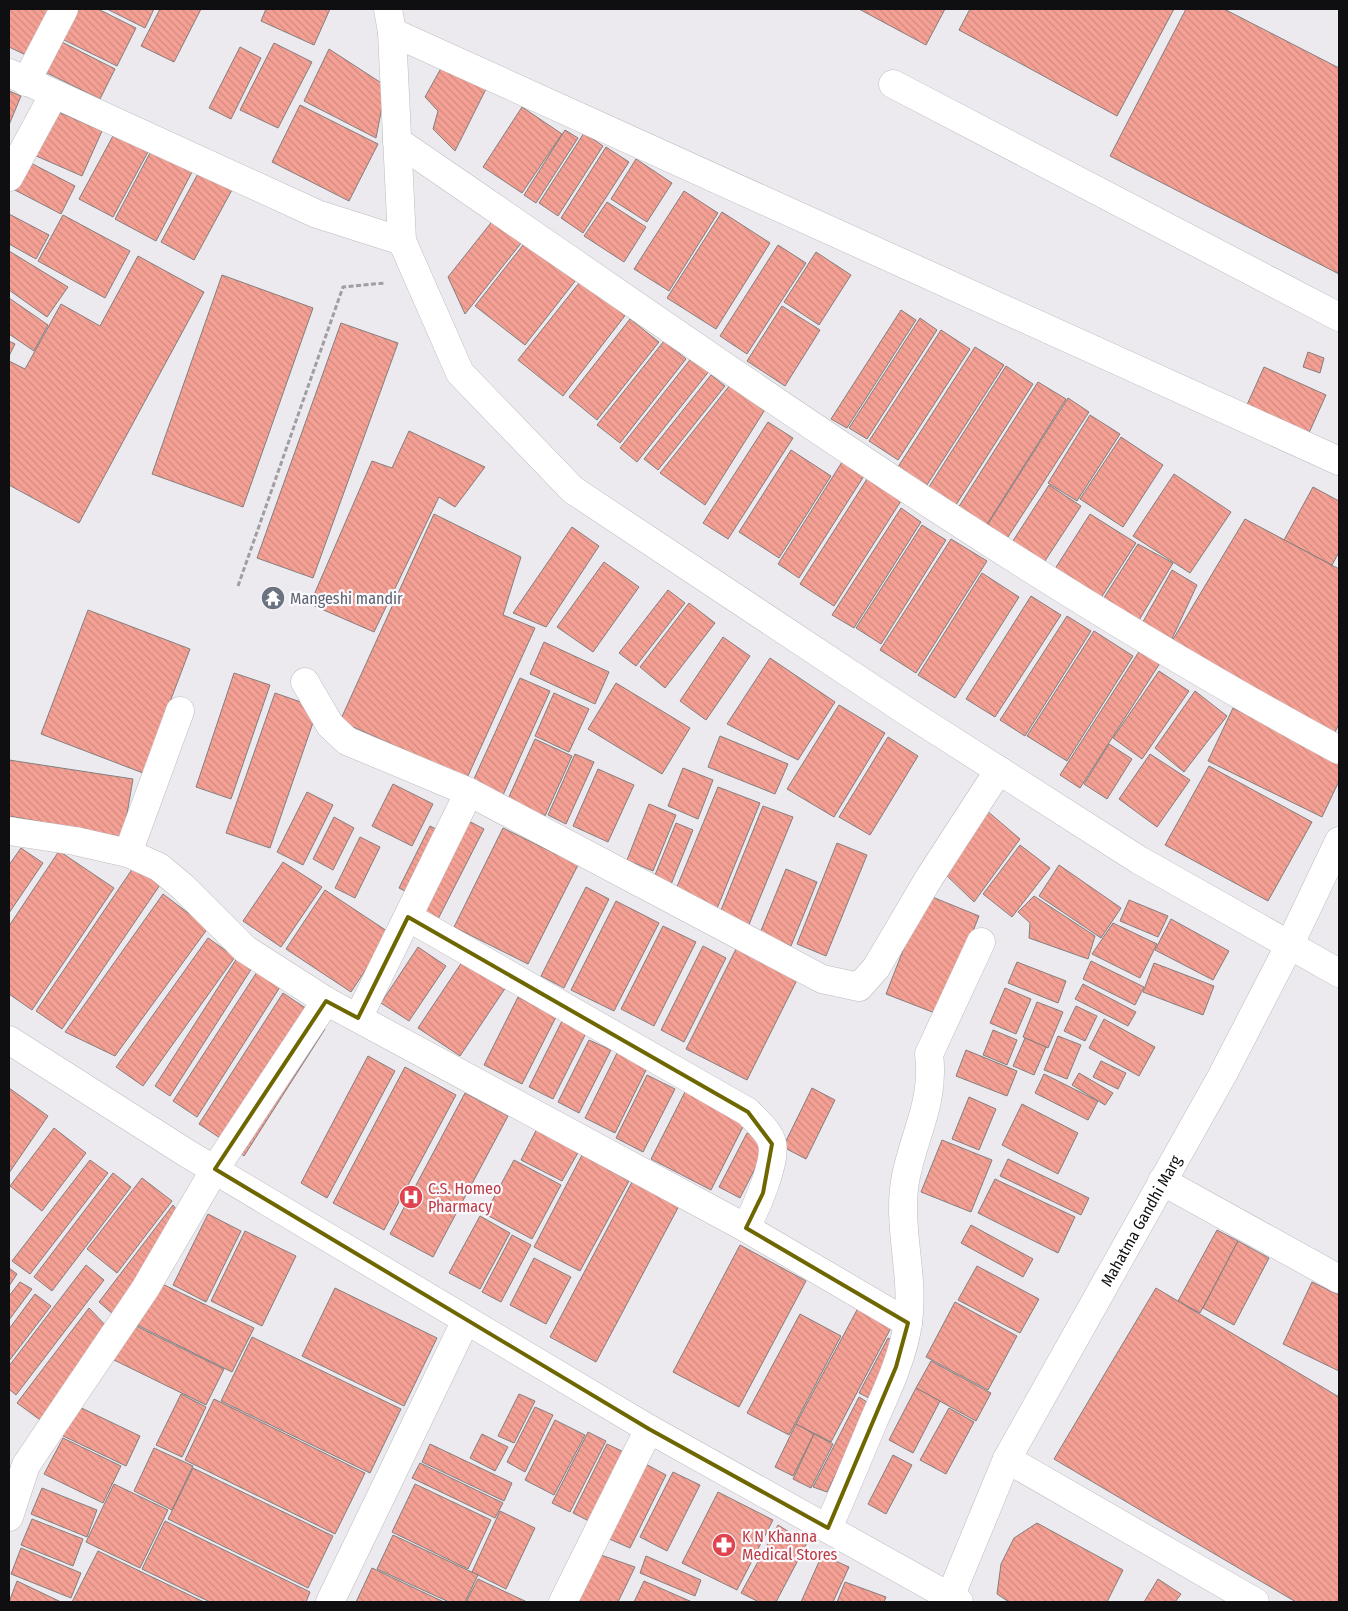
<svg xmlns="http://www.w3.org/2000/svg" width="1348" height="1611" viewBox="0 0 1348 1611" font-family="'Fira Sans Condensed',sans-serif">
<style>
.building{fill:url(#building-back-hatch);stroke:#837f7e}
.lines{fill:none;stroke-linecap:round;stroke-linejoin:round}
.minor-casing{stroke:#bdbbbf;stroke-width:29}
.major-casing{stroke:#bdbbbf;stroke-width:29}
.path{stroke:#a09ea2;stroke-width:3;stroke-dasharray:5 2.5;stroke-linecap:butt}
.minor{stroke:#fff;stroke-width:28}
.major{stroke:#fff;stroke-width:28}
.marked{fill:none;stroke:#6e6700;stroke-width:4;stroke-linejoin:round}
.labels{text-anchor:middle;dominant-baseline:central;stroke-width:4.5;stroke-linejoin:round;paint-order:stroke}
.worship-label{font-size:16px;fill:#5b616d;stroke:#f9f8fc;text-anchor:start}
.health-label{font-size:16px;fill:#be3a42;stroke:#f9f8fc;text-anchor:start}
.street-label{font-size:16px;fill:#0f0e10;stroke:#f9f8fc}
</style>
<defs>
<pattern id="building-back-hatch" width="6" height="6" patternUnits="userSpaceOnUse" patternTransform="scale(1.25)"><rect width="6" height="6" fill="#f5a094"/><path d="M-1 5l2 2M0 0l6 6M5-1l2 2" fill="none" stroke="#d1897f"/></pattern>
</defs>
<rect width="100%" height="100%" fill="#eceaef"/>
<g class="building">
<path d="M9 9H52L30 57 9 47Z"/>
<path d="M74 9H98L136 28 117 66 60 38Z"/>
<path d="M107 9H154L145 28Z"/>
<path d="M160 9H201L174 62 141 46Z"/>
<path d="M266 9H330L314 45 261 21Z"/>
<path d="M859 9H945L926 45Z"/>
<path d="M970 9H1174L1117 116 959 30Z"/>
<path d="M1186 9H1224L1339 68V274L1110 156Z"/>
<path d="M58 40 115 69 100 99 43 71Z"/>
<path d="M274 43 312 62 278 128 240 110Z"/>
<path d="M240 47 261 58 231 119 209 108Z"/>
<path d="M329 49 386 86 376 138 304 101Z"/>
<path d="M445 61 489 83 455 151 433 129 438 111 425 97Z"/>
<path d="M9 91 21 96 9 125Z"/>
<path d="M300 105 378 144 349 201 272 162Z"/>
<path d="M522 107 562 134 522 193 483 167Z"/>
<path d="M54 110 102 131 82 176 34 155Z"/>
<path d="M565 130 578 138 536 203 524 195Z"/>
<path d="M584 133 603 146 558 216 539 203Z"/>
<path d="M114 134 148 152 113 217 79 199Z"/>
<path d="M606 147 629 162 583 233 561 218Z"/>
<path d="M151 151 192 172 156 241 115 219Z"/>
<path d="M636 159 672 183 647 222 611 199Z"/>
<path d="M25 160 75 186 61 214 11 188Z"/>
<path d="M200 170 233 188 194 260 161 242Z"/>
<path d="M684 191 718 213 669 291 634 269Z"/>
<path d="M607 202 646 227 624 262 584 236Z"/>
<path d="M722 212 770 243 716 329 667 298Z"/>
<path d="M9 214 49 235 36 259 9 244Z"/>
<path d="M63 215 130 251 105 298 38 261Z"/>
<path d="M494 219 522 242 465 314 448 277Z"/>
<path d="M527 240 576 280 525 345 475 306Z"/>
<path d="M778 245 806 263 747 354 720 336Z"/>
<path d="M9 251 68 287 47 317 9 290Z"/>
<path d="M816 252 851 275 819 325 784 302Z"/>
<path d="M138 256 204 292 79 523 9 485V361L25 369 61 304 100 326Z"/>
<path d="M222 275 313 308 243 507 152 474Z"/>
<path d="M583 278 627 313 563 396 518 360Z"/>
<path d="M9 298 48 325 34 351 9 334Z"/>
<path d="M782 306 820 330 785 386 747 361Z"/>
<path d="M901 310 916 320 847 428 831 419Z"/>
<path d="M920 318 937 330 867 439 849 428Z"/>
<path d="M630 319 659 342 597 420 569 397Z"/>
<path d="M341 323 398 343 313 578 257 558Z"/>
<path d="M941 330 970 349 898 460 869 441Z"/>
<path d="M9 341 15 344 9 356Z"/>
<path d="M664 341 686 359 620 443 597 425Z"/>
<path d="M975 347 1004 365 925 488 896 470Z"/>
<path d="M1308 352 1324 358 1320 373 1303 367Z"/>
<path d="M693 356 710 370 637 462 620 448Z"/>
<path d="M1006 366 1033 384 954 508 927 490Z"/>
<path d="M1264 367 1326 395 1304 444 1242 416Z"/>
<path d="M711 375 725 386 658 470 644 459Z"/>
<path d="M1038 382 1066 399 986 526 958 508Z"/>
<path d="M730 385 766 408 705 505 660 473Z"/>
<path d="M1068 398 1089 412 1006 540 986 527Z"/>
<path d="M1090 415 1120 434 1077 501 1048 483Z"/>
<path d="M768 422 793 438 728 539 703 523Z"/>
<path d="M409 431 485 467 455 507 439 497 374 632 310 604 372 461 392 468Z"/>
<path d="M1121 437 1163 465 1123 527 1080 499Z"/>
<path d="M791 450 831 476 779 558 739 532Z"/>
<path d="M842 462 864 476 799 578 778 564Z"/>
<path d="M1174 474 1231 512 1190 573 1133 536Z"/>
<path d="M867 479 901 501 834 606 800 584Z"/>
<path d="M1049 485 1081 506 1041 567 1009 547Z"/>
<path d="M1313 487 1339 501V552L1332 565 1284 540Z"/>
<path d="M901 508 921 522 854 628 832 615Z"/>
<path d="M434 514 521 557 503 615 535 628 467 778 340 721Z"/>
<path d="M1090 514 1136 543 1099 601 1053 572Z"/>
<path d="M1245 519 1339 569V724L1332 738 1172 641Z"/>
<path d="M922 525 946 540 881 644 856 628Z"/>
<path d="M572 527 599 546 546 627 513 613Z"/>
<path d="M951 539 987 561 916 673 880 650Z"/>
<path d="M1138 544 1173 563 1135 627 1100 604Z"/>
<path d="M604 562 639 587 593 652 557 627Z"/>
<path d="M1172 570 1197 585 1171 641 1140 627Z"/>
<path d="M982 573 1019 597 955 698 918 675Z"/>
<path d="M668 590 685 603 636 666 619 653Z"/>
<path d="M1031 596 1061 615 995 717 966 699Z"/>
<path d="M689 603 715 623 665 688 640 667Z"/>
<path d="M88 610 190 649 143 773 41 734Z"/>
<path d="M1067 616 1091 631 1025 736 1000 720Z"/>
<path d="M1094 631 1133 656 1067 761 1027 736Z"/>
<path d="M723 637 750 656 706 720 680 701Z"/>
<path d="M544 642 609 672 595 704 530 674Z"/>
<path d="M1142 647 1162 660 1080 788 1060 775Z"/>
<path d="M770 658 835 702 798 760 727 724Z"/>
<path d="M1159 671 1189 691 1142 759 1113 738Z"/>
<path d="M234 673 270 685 231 799 196 787Z"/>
<path d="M520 678 550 691 503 795 473 781Z"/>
<path d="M616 683 690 728 662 774 588 729Z"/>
<path d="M1195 691 1227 716 1184 772 1155 748Z"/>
<path d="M275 693 318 708 270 848 226 833Z"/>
<path d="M554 693 589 709 569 752 535 736Z"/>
<path d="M839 705 885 733 834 817 787 789Z"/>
<path d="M1233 708 1339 760V781L1322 817 1208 761Z"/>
<path d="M720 736 788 764 775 794 708 767Z"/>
<path d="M888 737 918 756 870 835 839 817Z"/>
<path d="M535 739 572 756 545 816 508 799Z"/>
<path d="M1109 744 1132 759 1107 799 1084 784Z"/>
<path d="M575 754 594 762 566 824 548 815Z"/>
<path d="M1150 754 1190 780 1157 827 1119 799Z"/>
<path d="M9 760 133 779 123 837 9 816Z"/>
<path d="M1209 766 1312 822 1268 901 1165 845Z"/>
<path d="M683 768 713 780 698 819 668 806Z"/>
<path d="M598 769 634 785 608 842 573 826Z"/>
<path d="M393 784 433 804 412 846 372 826Z"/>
<path d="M718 787 760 803 716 911 674 894Z"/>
<path d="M307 792 333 805 303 865 277 852Z"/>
<path d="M649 804 676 815 653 871 627 860Z"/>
<path d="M763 806 793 817 748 927 719 915Z"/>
<path d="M986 810 1020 839 974 902 942 871Z"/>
<path d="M334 817 354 828 333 870 313 859Z"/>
<path d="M461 817 484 829 436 923 414 911Z"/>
<path d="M676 823 693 830 670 887 653 880Z"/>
<path d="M430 826 446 834 415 896 399 888Z"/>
<path d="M503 828 578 865 528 964 454 927Z"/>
<path d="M360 837 380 847 355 898 335 888Z"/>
<path d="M837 843 867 855 826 956 797 944Z"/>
<path d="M1020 845 1050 868 1012 917 983 894Z"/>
<path d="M21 848 43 863 9 913V865Z"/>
<path d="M59 851 114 888 32 1010 9 994V926Z"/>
<path d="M137 862 164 879 62 1029 36 1011Z"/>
<path d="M283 862 322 887 281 947 243 921Z"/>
<path d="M1059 865 1121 908 1101 938 1039 896Z"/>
<path d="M786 869 817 882 791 946 760 933Z"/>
<path d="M586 887 609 899 564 988 541 976Z"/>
<path d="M325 890 390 933 351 992 286 949Z"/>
<path d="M163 894 208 928 115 1056 65 1032Z"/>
<path d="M925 894 979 916 940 1015 886 994Z"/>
<path d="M1034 896 1095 936 1088 959 1029 938 1030 923 1018 912Z"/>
<path d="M1129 900 1168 916 1158 937 1120 921Z"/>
<path d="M616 901 659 923 614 1011 571 990Z"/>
<path d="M1171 919 1229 951 1213 980 1155 950Z"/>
<path d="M1113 923 1157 944 1140 978 1092 954Z"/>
<path d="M663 926 696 942 654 1026 621 1009Z"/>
<path d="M208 938 235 957 143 1086 116 1067Z"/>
<path d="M703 946 726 958 684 1042 661 1030Z"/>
<path d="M418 947 446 966 409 1021 381 1003Z"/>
<path d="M737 947 798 978 747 1080 686 1049Z"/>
<path d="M237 958 252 968 170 1096 155 1086Z"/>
<path d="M464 959 506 987 460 1056 418 1028Z"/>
<path d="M1091 961 1144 987 1135 1005 1083 979Z"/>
<path d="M1017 962 1066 981 1058 1003 1008 983Z"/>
<path d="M1154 963 1214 986 1203 1015 1143 992Z"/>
<path d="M257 972 280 987 197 1117 173 1101Z"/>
<path d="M1083 984 1136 1012 1128 1026 1075 999Z"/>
<path d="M1005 988 1031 999 1016 1034 990 1023Z"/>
<path d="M283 993 307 1009 223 1140 199 1124Z"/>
<path d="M518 997 556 1017 522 1084 484 1065Z"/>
<path d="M1037 1002 1063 1012 1048 1048 1023 1037Z"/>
<path d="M1076 1006 1097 1016 1085 1041 1064 1031Z"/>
<path d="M563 1019 587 1031 553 1099 529 1087Z"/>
<path d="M1104 1019 1155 1047 1139 1076 1089 1048Z"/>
<path d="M317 1024 325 1029 244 1156 236 1149Z"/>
<path d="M993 1030 1017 1040 1007 1065 983 1055Z"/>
<path d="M1058 1036 1081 1045 1067 1079 1044 1070Z"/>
<path d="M1025 1038 1046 1047 1034 1075 1013 1066Z"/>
<path d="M589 1040 611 1050 579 1113 558 1102Z"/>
<path d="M966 1050 1017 1071 1007 1096 956 1076Z"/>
<path d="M618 1051 648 1066 615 1133 585 1118Z"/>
<path d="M368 1056 395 1071 327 1198 301 1183Z"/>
<path d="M1101 1061 1126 1073 1118 1089 1093 1077Z"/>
<path d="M405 1067 456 1095 384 1230 333 1203Z"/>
<path d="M1079 1073 1113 1093 1105 1105 1072 1085Z"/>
<path d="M1044 1074 1098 1101 1088 1120 1035 1093Z"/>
<path d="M647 1075 675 1089 643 1152 616 1138Z"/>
<path d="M688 1086 748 1117 711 1190 651 1159Z"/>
<path d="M9 1088 48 1116 9 1173Z"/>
<path d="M812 1088 835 1100 806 1159 783 1147Z"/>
<path d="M465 1093 508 1116 433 1257 390 1234Z"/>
<path d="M969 1097 996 1109 979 1150 952 1139Z"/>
<path d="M1022 1104 1078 1133 1058 1174 1002 1145Z"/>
<path d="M542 1119 584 1142 562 1181 521 1160Z"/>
<path d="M54 1128 86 1153 42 1211 10 1186Z"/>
<path d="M747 1133 768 1143 740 1198 719 1187Z"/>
<path d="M942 1140 992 1160 971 1212 921 1192Z"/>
<path d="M582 1155 629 1181 580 1271 534 1247Z"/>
<path d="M1008 1159 1089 1198 1081 1215 1000 1176Z"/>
<path d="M90 1160 108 1173 30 1274 12 1261Z"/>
<path d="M514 1160 561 1185 532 1239 485 1214Z"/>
<path d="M113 1173 131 1187 52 1291 34 1277Z"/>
<path d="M142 1178 172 1201 117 1273 87 1249Z"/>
<path d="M995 1179 1075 1217 1058 1253 978 1213Z"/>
<path d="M633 1180 680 1204 596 1362 550 1337Z"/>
<path d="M173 1205 179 1213 114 1315 99 1302Z"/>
<path d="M208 1214 241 1231 206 1302 173 1285Z"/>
<path d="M480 1216 510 1233 480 1289 449 1273Z"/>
<path d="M971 1225 1033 1259 1023 1277 961 1243Z"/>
<path d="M1217 1230 1238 1241 1200 1313 1178 1301Z"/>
<path d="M245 1231 296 1256 262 1326 211 1301Z"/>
<path d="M512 1235 531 1245 501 1302 482 1292Z"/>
<path d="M1238 1241 1269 1258 1234 1325 1203 1308Z"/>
<path d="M740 1245 806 1281 739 1407 673 1372Z"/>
<path d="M534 1258 571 1277 546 1324 510 1305Z"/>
<path d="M86 1265 104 1280 16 1395 9 1389V1366Z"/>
<path d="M977 1266 1039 1299 1020 1333 958 1300Z"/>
<path d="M9 1268 17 1274 9 1286Z"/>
<path d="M156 1281 254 1328 232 1372 135 1324Z"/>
<path d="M20 1282 32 1289 9 1320V1296Z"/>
<path d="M1312 1282 1339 1295V1371L1283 1344Z"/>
<path d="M335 1288 437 1338 404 1406 302 1356Z"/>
<path d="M1156 1288 1339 1397V1602H1296L1054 1459Z"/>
<path d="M35 1294 51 1306 9 1361V1329Z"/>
<path d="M955 1302 1017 1336 988 1390 926 1357Z"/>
<path d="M89 1308 109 1329 43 1422 17 1403Z"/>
<path d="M858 1308 892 1326 831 1442 796 1424Z"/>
<path d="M800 1314 841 1336 789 1435 747 1413Z"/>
<path d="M130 1323 224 1369 206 1405 112 1359Z"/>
<path d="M252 1337 401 1409 370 1473 221 1401Z"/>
<path d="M888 1338 901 1345 873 1400 859 1393Z"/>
<path d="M931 1361 991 1393 976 1421 916 1388Z"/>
<path d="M916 1388 940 1401 913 1453 889 1440Z"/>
<path d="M181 1394 206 1407 182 1457 156 1445Z"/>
<path d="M519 1394 535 1401 514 1443 498 1436Z"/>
<path d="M859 1397 870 1404 827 1492 813 1487Z"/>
<path d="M214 1399 365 1473 335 1534 185 1460Z"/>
<path d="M71 1403 140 1436 126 1466 57 1433Z"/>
<path d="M535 1407 553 1415 525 1472 507 1462Z"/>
<path d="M949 1408 974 1422 946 1474 920 1460Z"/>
<path d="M555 1420 585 1435 554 1495 525 1480Z"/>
<path d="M796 1424 814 1434 793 1476 775 1467Z"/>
<path d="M588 1432 606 1441 570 1512 552 1503Z"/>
<path d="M482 1434 508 1447 495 1471 470 1458Z"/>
<path d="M814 1434 833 1444 811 1488 793 1479Z"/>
<path d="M63 1438 121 1466 103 1503 44 1474Z"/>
<path d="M430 1444 512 1483 504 1501 422 1462Z"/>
<path d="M607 1444 628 1454 593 1523 573 1513Z"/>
<path d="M154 1448 193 1466 172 1510 134 1491Z"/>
<path d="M893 1455 912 1465 886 1514 868 1504Z"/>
<path d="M642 1462 666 1475 630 1548 607 1538Z"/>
<path d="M420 1463 503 1503 495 1518 412 1478Z"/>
<path d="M193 1468 333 1536 308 1588 168 1519Z"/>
<path d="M673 1472 700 1485 667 1551 640 1537Z"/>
<path d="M114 1484 168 1510 140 1568 86 1542Z"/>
<path d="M415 1484 491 1520 468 1569 392 1532Z"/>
<path d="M42 1488 97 1510 87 1537 31 1514Z"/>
<path d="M718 1492 773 1520 737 1590 682 1563Z"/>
<path d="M500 1511 535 1528 506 1589 472 1572Z"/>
<path d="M32 1519 83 1539 73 1566 21 1545Z"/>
<path d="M165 1521 310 1592 306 1602H210L142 1569Z"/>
<path d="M1037 1523 1123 1570 1107 1602H1009L997 1594 1001 1564 1014 1538Z"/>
<path d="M778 1525 807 1543 776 1602H759L741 1593Z"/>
<path d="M393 1535 478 1575 465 1602H449L377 1569Z"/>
<path d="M21 1548 81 1573 71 1598 11 1574Z"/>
<path d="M98 1551 204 1602H72Z"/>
<path d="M598 1554 635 1567 618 1602H572Z"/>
<path d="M822 1555 849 1567 833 1602H801Z"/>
<path d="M646 1556 701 1580 695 1596 640 1573Z"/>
<path d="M372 1568 444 1602H356Z"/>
<path d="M478 1579 527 1602H466Z"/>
<path d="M1158 1579 1181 1594 1175 1602H1144Z"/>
<path d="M17 1581 61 1602H9Z"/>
<path d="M644 1581 692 1602H634Z"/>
<path d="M845 1582 886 1597 884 1602H837Z"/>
</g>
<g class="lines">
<g class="minor-casing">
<g id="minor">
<path d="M388 9 392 32 402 241 460 373 573 490 906 711 1139 860 1339 973"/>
<path d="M392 32 1339 461"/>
<path d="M9 73 317 214 402 241"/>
<path d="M26 82 64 9"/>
<path d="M893 84 1339 317"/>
<path d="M397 141C706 352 1009 572 1339 750"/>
<path d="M9 177 54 94"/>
<path d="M305 682 330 725 347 741 469 792 822 979 859 987 876 968 929 878 999 770"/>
<path d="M9 831 75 841 128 853 159 867 183 887 245 949 326 1001 746 1228 908 1323"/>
<path d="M128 853 180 711"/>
<path d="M408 917 748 1112C756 1121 769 1131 772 1143 777 1162 755 1210 746 1228"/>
<path d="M358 1018 469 792"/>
<path d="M9 1040 188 1154 649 1429 959 1602"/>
<path d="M1162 1181 1339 1279"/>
<path d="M1007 1459 1255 1602"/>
<path d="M9 1517 26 1465 145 1289 215 1169 326 1001"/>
<path d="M828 1528C844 1492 859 1456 874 1420 888 1389 903 1356 908 1323 915 1274 896 1225 906 1176 915 1132 935 1101 929 1054L981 942"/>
<path d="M330 1602 466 1320"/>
<path d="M563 1602 649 1429"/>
</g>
</g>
<g class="major-casing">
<g id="major">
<path id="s1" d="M948 1602 1007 1459 1223 1074 1289 946 1339 841"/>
</g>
</g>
<path class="path" d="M238 586 343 287 385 283"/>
<use href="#minor" class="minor"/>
<use href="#major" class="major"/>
</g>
<path class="marked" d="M408 917 748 1112 772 1144 763 1193 746 1228 908 1323 896 1367 828 1528 649 1429 215 1169 326 1001 358 1018Z"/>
<defs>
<g id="temple-disc" transform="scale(1.25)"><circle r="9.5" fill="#6b7280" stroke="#f9f8fc"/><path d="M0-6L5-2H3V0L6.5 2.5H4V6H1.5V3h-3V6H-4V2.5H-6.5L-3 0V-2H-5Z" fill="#fff"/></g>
<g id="hospital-disc" transform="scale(1.25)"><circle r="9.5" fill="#e0444e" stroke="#f9f8fc"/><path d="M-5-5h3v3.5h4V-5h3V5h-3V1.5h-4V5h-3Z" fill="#fff"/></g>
<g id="pharmacy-disc" transform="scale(1.25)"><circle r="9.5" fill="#e0444e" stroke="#f9f8fc"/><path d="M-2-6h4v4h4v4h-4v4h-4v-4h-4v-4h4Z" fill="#fff"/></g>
</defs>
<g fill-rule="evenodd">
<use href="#temple-disc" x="273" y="598"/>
<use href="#hospital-disc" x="411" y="1197"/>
<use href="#pharmacy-disc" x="724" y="1545"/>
</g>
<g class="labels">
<g class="worship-label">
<text x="290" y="598">Mangeshi mandir</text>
</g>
<g class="health-label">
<text x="428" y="1188">C.S. Homeo<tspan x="428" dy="18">Pharmacy</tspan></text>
<text x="742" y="1536">K N Khanna<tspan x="742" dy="18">Medical Stores</tspan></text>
</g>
<g class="street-label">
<text stroke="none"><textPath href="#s1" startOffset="428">Mahatma Gandhi Marg</textPath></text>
</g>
</g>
<rect width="1348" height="1611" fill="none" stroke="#0f0e10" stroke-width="20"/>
</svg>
